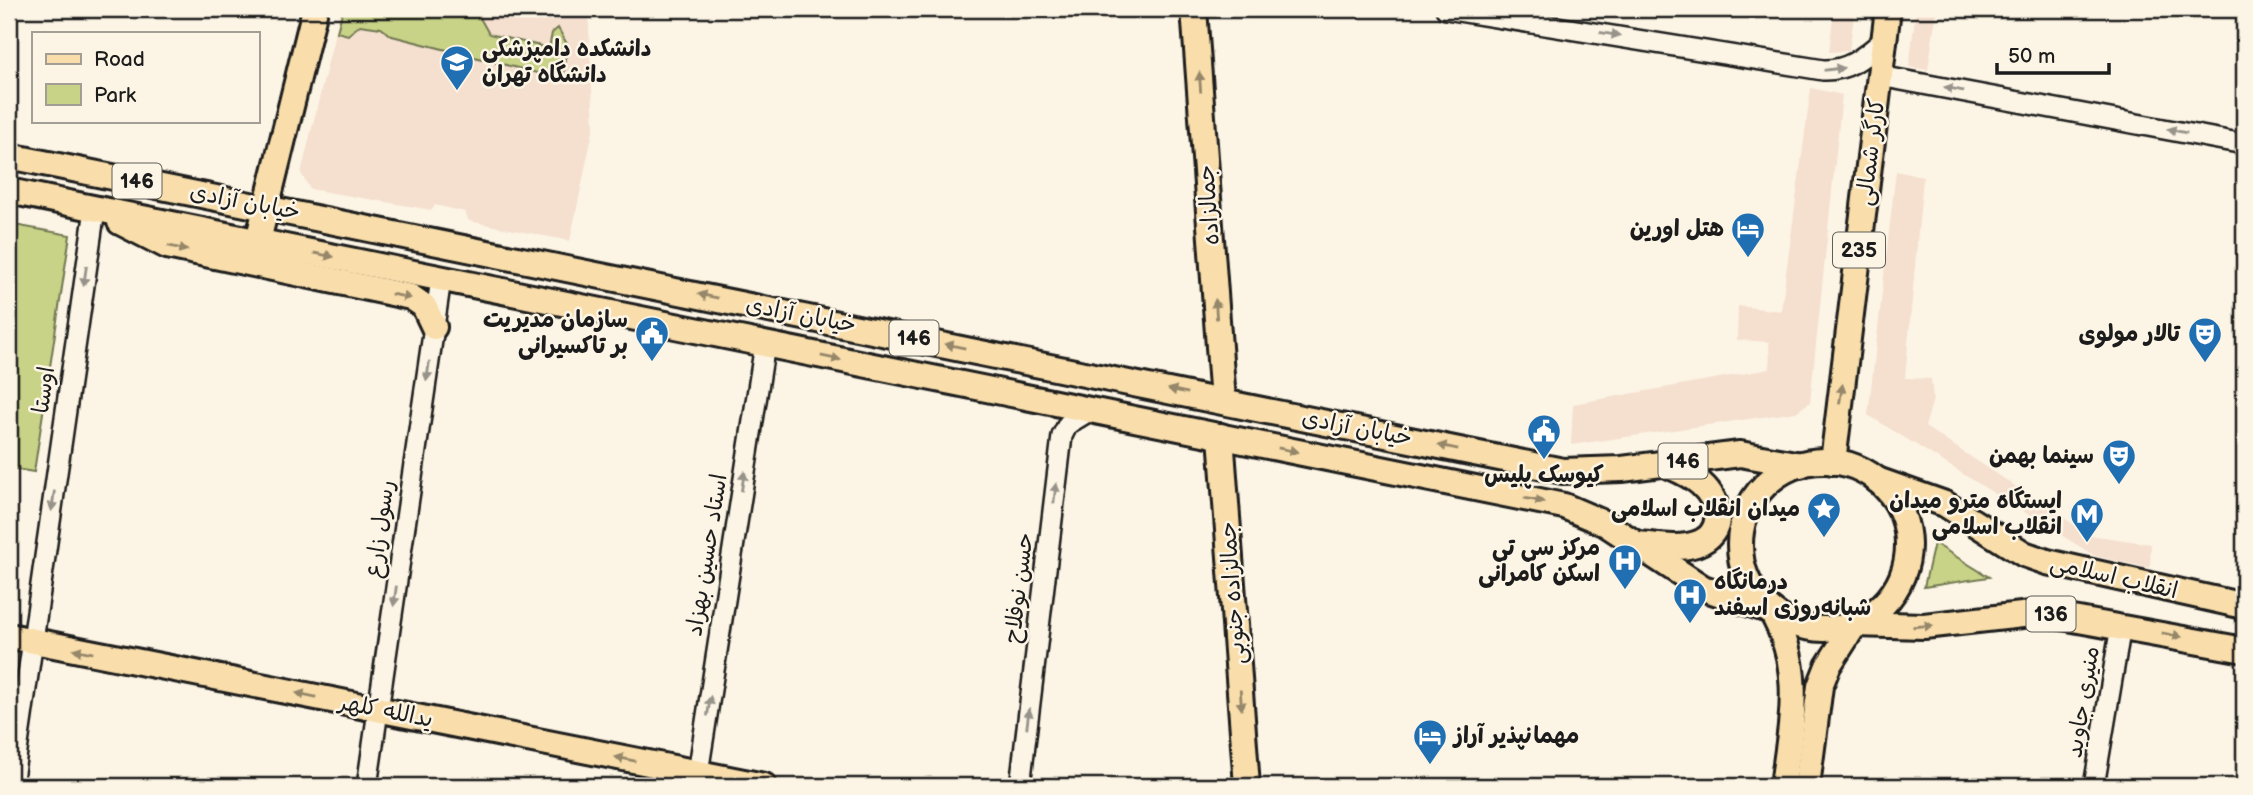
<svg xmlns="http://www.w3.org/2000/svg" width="2253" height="795" viewBox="0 0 2253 795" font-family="'Balsamiq Sans','Playpen Sans Arabic',sans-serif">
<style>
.built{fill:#f5dfcf}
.green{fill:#c8d387;stroke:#727852;stroke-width:2}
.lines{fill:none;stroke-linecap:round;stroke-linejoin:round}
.minor-casing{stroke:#1c1c1c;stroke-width:24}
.major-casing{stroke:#1c1c1c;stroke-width:30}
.minor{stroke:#fcf5e5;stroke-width:19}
.major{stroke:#f9deab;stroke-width:24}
.oneway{fill:#97938b}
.oneway2{fill:#96876b}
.labels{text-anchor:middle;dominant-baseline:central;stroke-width:5;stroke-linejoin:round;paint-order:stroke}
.shield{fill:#fcf5e5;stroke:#5f5d58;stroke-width:2}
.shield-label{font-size:21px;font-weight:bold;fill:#1c1c1c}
.poi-label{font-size:23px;font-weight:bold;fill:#1c1c1c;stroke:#fcf5e5;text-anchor:end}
.street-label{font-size:23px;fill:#1c1c1c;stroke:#fcf5e5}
</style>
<rect width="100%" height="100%" fill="#fcf5e5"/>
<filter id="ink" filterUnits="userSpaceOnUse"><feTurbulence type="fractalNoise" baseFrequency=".0143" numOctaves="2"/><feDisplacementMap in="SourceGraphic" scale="14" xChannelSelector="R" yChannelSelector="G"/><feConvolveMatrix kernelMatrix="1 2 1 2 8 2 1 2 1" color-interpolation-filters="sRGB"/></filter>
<g filter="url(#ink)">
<g class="built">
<path d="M341 9H588L594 126 570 241 469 221 465 212 435 205 432 210 310 189 301 173Z"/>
<path d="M1834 9H1855L1849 51 1829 52Z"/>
<path d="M1916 9H1937L1928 70 1909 67Z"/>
<path d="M1811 88 1842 95 1810 402 1796 412 1571 445 1573 404 1770 369 1769 342 1737 340 1738 306 1781 311Z"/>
<path d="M1896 171 1923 177 1905 378 1931 379 1933 399 1925 427 2090 535 2151 544 2150 568 2095 556 1868 415Z"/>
</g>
<g class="green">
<path d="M343 9H475L489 34 549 48 552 33 558 28 567 44 564 74H541L392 36 381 28 360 25 348 35 337 32Z"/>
<path d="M9 224 70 235 34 472 9 468Z"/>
<path d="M1934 543 1989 577 1924 587Z"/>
</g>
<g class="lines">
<g class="minor-casing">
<g id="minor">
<path d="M1446 9 1823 70C1850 71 1866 55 1885 39"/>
<path d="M1880 76 2244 144"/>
<path d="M698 773 765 344"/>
<path d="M12 786 95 209"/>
<path d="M367 786 441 279"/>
<path d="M1020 786 1062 436 1068 424 1091 410"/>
<path d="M2094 786 2121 626"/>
</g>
</g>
<g class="major-casing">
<g id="major">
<path d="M1194 9 1223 401"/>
<path d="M9 156 1563 471 1622 469 1740 454 1801 465"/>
<path d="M9 191 1564 506 1606 524 1703 588 1771 611C1805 669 1791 723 1783 786"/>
<path d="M120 222 167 246 411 297 424 306 434 327"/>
<path d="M254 257 315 9"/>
<path d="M1221 436 1247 786"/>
<circle cx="1824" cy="545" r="84"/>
<path d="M1833 462 1888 9"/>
<path d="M1877 480 1945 504 2024 554 2047 562 2244 606"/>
<path d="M1637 544C1655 545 1678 550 1696 544 1726 534 1721 501 1701 484 1690 474 1676 469 1663 463"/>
<path d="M9 636 764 786"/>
<path d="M1807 786 1820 686 1828 666 1855 624 1924 626 2040 613 2244 650"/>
</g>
</g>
<use href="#minor" class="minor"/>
<use href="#major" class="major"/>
</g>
<defs><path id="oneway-solid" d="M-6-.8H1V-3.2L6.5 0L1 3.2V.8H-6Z" transform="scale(1.75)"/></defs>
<g class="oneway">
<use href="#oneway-solid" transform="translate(1610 34) rotate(9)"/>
<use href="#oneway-solid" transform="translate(1834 69) rotate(-8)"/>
<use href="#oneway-solid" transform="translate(1954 89) rotate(-169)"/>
<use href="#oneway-solid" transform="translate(2177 131) rotate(-169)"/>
<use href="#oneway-solid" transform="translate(85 276) rotate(98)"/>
<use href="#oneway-solid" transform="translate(428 371) rotate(98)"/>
<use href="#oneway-solid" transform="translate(743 481) rotate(-81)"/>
<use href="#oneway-solid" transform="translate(1055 493) rotate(-83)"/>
<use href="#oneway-solid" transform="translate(53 501) rotate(98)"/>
<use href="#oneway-solid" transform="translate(395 596) rotate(98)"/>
<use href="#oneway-solid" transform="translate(709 706) rotate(-81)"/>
<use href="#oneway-solid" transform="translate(1028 718) rotate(-83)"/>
</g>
<g class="oneway2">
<use href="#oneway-solid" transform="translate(1200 82) rotate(-94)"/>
<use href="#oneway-solid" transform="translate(178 248) rotate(13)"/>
<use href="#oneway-solid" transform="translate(324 255) rotate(11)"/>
<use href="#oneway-solid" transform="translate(401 296) rotate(12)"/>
<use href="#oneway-solid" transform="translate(708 296) rotate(-169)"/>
<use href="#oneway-solid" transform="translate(1216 309) rotate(-94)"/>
<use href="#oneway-solid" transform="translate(955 346) rotate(-169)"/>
<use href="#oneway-solid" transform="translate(831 358) rotate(12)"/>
<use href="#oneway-solid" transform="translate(1178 391) rotate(-169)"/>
<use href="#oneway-solid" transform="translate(1841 394) rotate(-81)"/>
<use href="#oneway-solid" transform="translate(1448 447) rotate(-168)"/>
<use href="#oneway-solid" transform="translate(1288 450) rotate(11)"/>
<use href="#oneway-solid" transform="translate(1534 500) rotate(12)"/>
<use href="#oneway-solid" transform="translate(1923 626) rotate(-4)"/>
<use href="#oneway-solid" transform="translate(2172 635) rotate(11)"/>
<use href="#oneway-solid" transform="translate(83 651) rotate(-169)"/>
<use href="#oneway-solid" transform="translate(306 695) rotate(-169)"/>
<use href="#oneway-solid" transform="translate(1241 700) rotate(86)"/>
<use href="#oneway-solid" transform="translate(625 759) rotate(-169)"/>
</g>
</g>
<defs>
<g id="university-pin" transform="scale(1.75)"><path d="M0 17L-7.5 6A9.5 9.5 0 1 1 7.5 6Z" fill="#1f6fb2" stroke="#fcf5e5"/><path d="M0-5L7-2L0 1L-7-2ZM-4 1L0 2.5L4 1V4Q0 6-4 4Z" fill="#fff"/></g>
<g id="hotel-pin" transform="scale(1.75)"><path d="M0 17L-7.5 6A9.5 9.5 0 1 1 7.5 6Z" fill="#1f6fb2" stroke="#fcf5e5"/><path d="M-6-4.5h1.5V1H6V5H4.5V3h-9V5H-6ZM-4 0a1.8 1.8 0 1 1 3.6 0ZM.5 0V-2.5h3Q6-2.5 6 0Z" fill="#fff"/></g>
<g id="civic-pin" transform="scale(1.75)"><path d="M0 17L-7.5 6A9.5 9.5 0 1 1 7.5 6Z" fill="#1f6fb2" stroke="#fcf5e5"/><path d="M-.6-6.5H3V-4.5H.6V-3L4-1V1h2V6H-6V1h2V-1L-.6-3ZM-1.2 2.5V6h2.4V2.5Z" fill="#fff"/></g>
<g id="theatre-pin" transform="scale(1.75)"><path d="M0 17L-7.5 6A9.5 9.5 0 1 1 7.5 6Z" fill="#1f6fb2" stroke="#fcf5e5"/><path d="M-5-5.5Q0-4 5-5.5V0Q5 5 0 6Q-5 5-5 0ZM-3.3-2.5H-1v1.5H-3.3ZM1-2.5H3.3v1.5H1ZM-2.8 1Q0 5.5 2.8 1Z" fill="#fff"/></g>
<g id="sight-pin" transform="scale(1.75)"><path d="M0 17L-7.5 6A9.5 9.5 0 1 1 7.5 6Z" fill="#1f6fb2" stroke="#fcf5e5"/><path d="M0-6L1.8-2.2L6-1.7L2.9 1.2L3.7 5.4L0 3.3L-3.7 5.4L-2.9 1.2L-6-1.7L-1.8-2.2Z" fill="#fff"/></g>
<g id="metro-pin" transform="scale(1.75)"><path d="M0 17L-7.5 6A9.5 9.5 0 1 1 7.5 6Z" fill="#1f6fb2" stroke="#fcf5e5"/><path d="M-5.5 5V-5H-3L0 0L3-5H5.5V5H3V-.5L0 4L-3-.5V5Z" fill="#fff"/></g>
<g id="hospital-pin" transform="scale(1.75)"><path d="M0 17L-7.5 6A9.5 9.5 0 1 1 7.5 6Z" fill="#1f6fb2" stroke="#fcf5e5"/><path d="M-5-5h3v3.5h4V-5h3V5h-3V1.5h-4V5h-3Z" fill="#fff"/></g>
</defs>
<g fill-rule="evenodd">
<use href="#university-pin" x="457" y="62"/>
<use href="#hotel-pin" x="1748" y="229"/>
<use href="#civic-pin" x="652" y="333"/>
<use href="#theatre-pin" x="2205" y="334"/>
<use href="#civic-pin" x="1544" y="431"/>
<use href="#theatre-pin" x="2119" y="456"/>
<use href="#sight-pin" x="1824" y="509"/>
<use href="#metro-pin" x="2087" y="514"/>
<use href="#hospital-pin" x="1625" y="561"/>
<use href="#hospital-pin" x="1690" y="595"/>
<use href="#hotel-pin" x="1430" y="736"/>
</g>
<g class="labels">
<g class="shield">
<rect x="112.5" y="163.5" width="49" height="35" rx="5"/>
<rect x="1833" y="232.5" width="52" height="35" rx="5"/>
<rect x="889.5" y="320.5" width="49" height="35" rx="5"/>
<rect x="1658.5" y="443.5" width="49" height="35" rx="5"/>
<rect x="2026.5" y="596.5" width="49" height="35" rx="5"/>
</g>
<g class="shield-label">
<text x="137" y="181">146</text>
<text x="1859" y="250">235</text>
<text x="914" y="338">146</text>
<text x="1683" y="461">146</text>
<text x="2051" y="614">136</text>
</g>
<g class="poi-label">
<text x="482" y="49" text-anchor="start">دانشکده دامپزشکی<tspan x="482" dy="26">دانشگاه تهران</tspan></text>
<text x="1724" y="229">هتل اورین</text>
<text x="628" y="320">سازمان مدیریت<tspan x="628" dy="26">بر تاکسیرانی</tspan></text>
<text x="2180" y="334">تالار مولوی</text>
<text x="2094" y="456">سینما بهمن</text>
<text x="1544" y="475" text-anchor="middle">کیوسک پلیس</text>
<text x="2062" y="501">ایستگاه مترو میدان<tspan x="2062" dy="26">انقلاب اسلامی</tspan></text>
<text x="1800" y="509">میدان انقلاب اسلامی</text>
<text x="1600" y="548">مرکز سی تی<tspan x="1600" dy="26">اسکن کامرانی</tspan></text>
<text x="1714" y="582" text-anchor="start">درمانگاه<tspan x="1714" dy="26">شبانه‌روزی اسفند</tspan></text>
<text x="1454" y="736" text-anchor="start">مهمانپذیر آراز</text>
</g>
<g class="street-label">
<text transform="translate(1871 152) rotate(-83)">کارگر شمالی</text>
<text transform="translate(245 202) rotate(11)">خیابان آزادی</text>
<text transform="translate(1209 205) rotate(-94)">جمالزاده</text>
<text transform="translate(801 315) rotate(11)">خیابان آزادی</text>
<text transform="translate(44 390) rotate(-82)">اوستا</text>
<text transform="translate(1357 428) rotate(11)">خیابان آزادی</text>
<text transform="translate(380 529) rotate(-82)">رسول زارع</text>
<text transform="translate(707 555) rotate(-81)">استاد حسین بهزاد</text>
<text transform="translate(2114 577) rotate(13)">انقلاب اسلامی</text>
<text transform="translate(1019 588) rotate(-83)">حسن نوفلاح</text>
<text transform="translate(1233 593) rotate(-94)">جمالزاده جنوبی</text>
<text transform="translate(2083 702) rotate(-81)">منیری جاوید</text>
<text transform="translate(386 711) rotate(11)">یدالله کلهر</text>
</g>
</g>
<rect width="2253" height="795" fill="none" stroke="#fcf5e5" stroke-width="35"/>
<rect x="18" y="18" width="2218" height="760" fill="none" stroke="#1c1c1c" stroke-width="2.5" filter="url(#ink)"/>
<rect x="32" y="32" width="228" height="91" fill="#fcf5e5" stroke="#a29e95" stroke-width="2"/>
<rect x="46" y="54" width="35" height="10" fill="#f9deab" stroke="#a29e95" stroke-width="2"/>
<text x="94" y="66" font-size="21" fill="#1c1c1c">Road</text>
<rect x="46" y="84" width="35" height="21" fill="#c8d387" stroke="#a29e95" stroke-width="2"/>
<text x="94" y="102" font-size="21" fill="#1c1c1c">Park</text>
<path d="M1997 63v10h112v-10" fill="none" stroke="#1c1c1c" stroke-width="3.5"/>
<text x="2008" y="63" font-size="21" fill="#1c1c1c" stroke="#fcf5e5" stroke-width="5" paint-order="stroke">50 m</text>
</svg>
